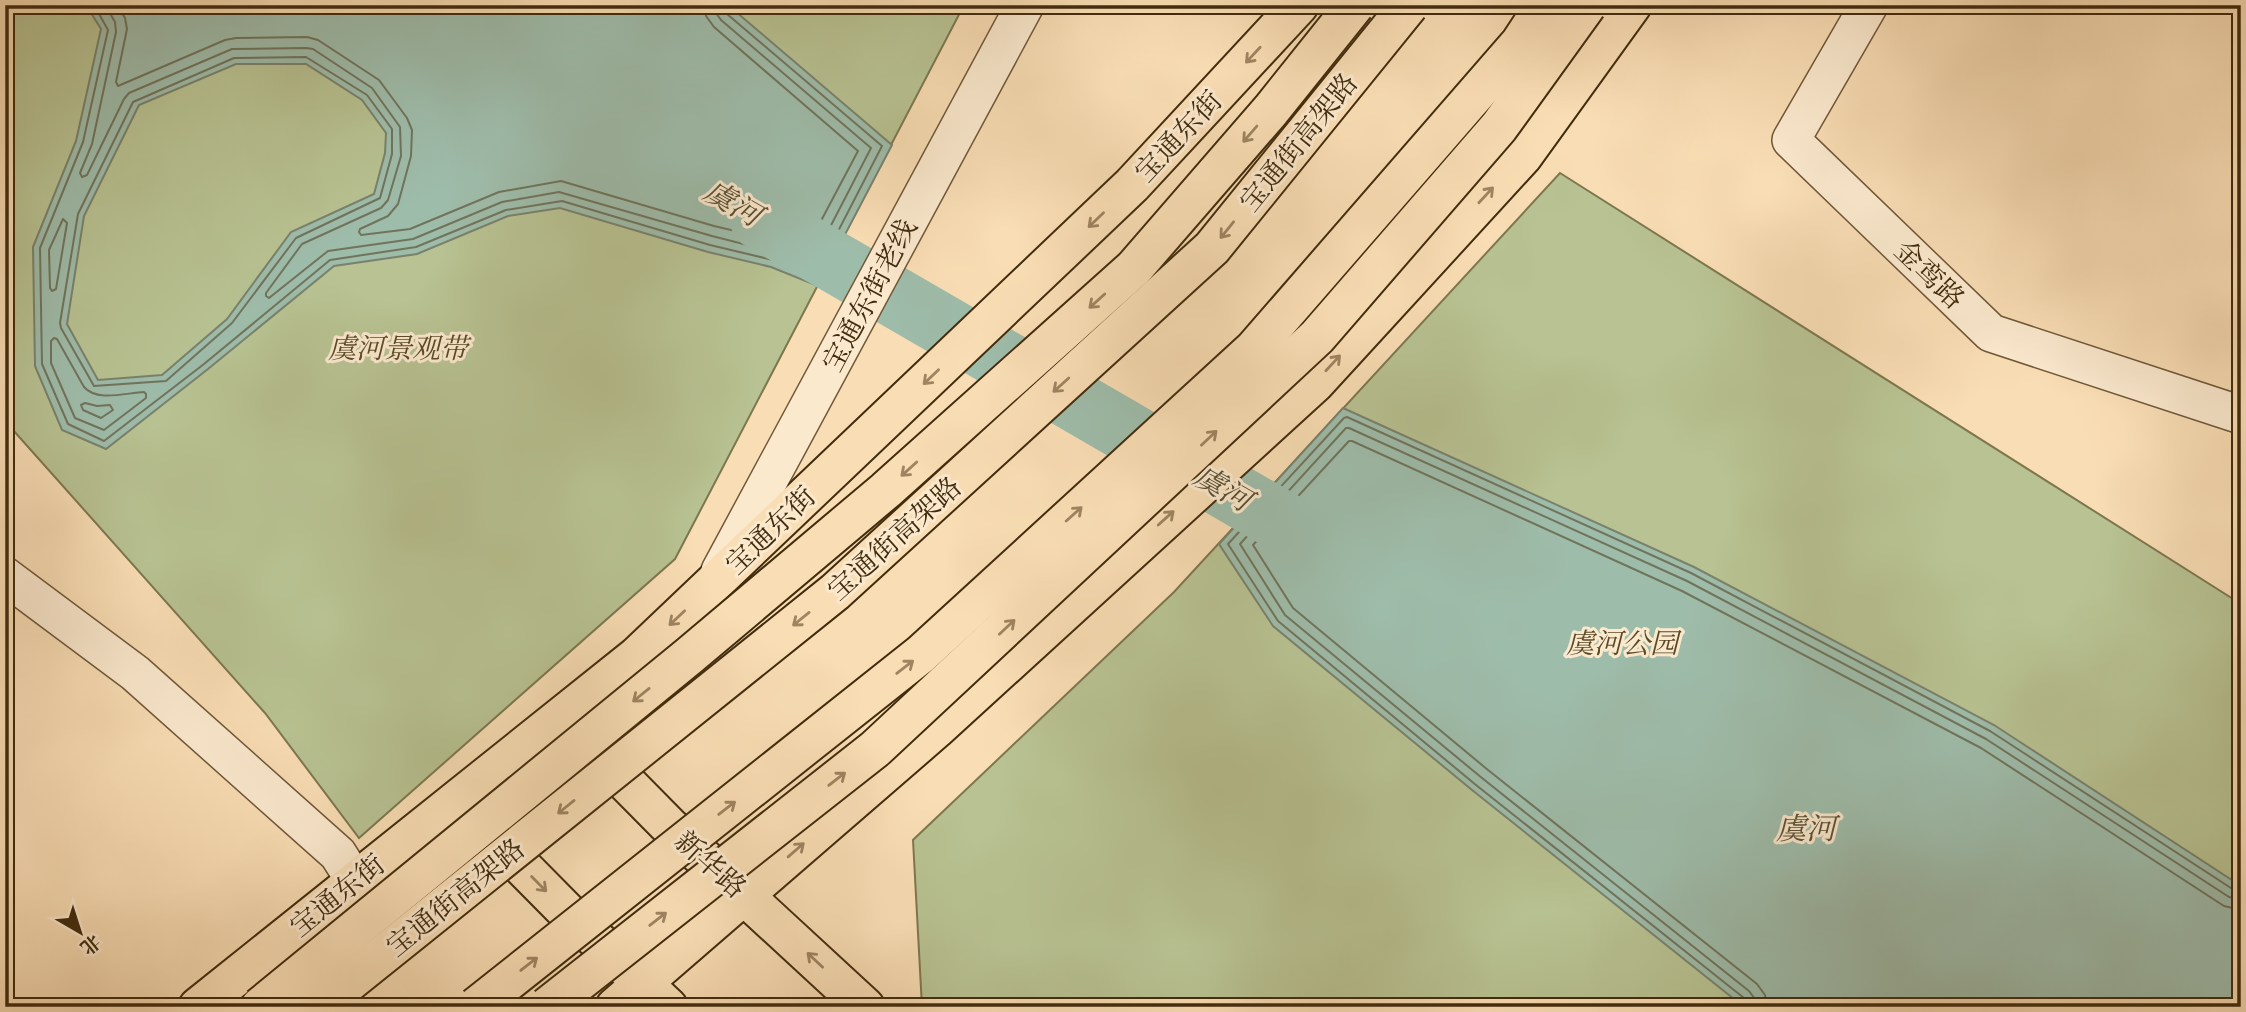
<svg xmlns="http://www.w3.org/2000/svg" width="2246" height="1012" viewBox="0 0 2246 1012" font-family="'EB Garamond','Noto Serif SC',serif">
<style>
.green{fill:#b8c292;stroke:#7d7750;stroke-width:2}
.water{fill:#9ebcaa;stroke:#79826c;stroke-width:2;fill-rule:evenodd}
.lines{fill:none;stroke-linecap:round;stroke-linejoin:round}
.shore{stroke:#70745c;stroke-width:2}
.river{stroke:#9ebcaa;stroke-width:61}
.minor-casing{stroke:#705838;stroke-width:40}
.major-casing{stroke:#422c0e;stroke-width:42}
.minor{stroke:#fbe9ce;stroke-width:37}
.major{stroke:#f9ddb4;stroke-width:38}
.highway-bridge-casing{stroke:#422c0e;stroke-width:42;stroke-linecap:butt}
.highway-bridge{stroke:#f9ddb4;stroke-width:38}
.oneway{stroke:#9e8461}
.labels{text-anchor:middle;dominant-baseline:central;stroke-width:6;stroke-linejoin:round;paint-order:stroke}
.street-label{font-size:28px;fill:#422c0e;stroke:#fbe9ce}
.park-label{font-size:28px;font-style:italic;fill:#5a4a28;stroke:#fbe9ce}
.water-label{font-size:30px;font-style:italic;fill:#595035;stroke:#fbe9ce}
</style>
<rect width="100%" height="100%" fill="#f9ddb4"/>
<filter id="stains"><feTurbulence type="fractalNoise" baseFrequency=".00286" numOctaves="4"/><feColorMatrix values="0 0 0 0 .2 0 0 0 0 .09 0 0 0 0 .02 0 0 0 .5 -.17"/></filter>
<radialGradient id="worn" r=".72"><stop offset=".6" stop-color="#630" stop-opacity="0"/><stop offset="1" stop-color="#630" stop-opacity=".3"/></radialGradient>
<g class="green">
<path d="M5 5H964L675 559 359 838 265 713 5 421Z"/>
<path d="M1560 173 2241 604V1007H922L913 840 1174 592Z"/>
</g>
<g class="water">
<path d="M86 5H728L892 145 818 286 771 267 708 252 560 208 508 216 417 254 334 266 208 369 106 449 62 430 35 366 33 247 76 141 101 29ZM236 64H306L362 100 386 133 385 153 374 194 291 232 227 319 162 375 98 380 67 324 84 216 139 105Z"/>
<path d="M1343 408 1694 567 1994 725 2241 886V1007H1744L1472 790 1273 626 1219 544Z"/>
</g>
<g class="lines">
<g class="shore">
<path d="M94 5 108 30 83 142 40 248 42 364 68 424 104 441 204 364 330 260 416 247 506 210 562 201 710 245 773 260 815 276 882 146 727 14 724 5"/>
<path d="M105 5 115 22 116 32 92 144 80 173 82 177 87 175 124 99 129 93 232 49 306 48 313 49 372 88 400 127 401 156 388 200 381 208 302 244 266 293V296L269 298 328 251 413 239 502 202 559 192 712 236 775 252 811 264 871 148 721 20 716 13 715 5"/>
<path d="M117 5 125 18 127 29 116 82 118 86 225 40 236 38 307 37 318 40 379 80 407 118 412 130 411 156 398 204 388 216 360 229 359 232 361 235 410 229 499 192 561 181 714 226 778 241 805 251 858 151 714 27 706 16 705 5"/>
<path d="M306 57 367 95 392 129V154L380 198 296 238 232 323 166 381 94 386 61 328 60 323 78 214 133 102 234 58Z"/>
<path d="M63 219 67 223 56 289 52 291 50 288 49 250Z"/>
<path d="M54 338 57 339 84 387C97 402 125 393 144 392L146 394V398L104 430 75 418 51 363V341Z"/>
<path d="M85 403 97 406 110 405 113 410 101 418 83 410 81 405Z"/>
<path d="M1747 1007 1744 998 1476 785 1278 621 1228 544 1344 418 1347 417 1691 573 1990 731 2234 890 2241 891"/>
<path d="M1756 1007 1755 999 1749 991 1482 778 1285 615 1240 544 1346 428H1349L1687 581 1986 739 2229 897 2241 900"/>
<path d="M1767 1007 1765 995 1757 984 1488 770 1293 608 1253 545 1349 441H1352L1682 591 1981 748 2224 906 2241 910"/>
</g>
<path class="river" d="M760 219 1326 547"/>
<g class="minor-casing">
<g id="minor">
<path d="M1869 5 1791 140 1991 333 2241 415"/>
<path d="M720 571 1025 5"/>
<path d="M5 576 135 673 338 854 355 881"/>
</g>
</g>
<g class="major-casing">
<g id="major">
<path d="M590 746 671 828 865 1007"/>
<path d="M485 829 567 912 668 1007"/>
<path d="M198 1007 637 656 1132 185 1299 5"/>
<path d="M615 1007 936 729 1315 383 1523 156 1632 5"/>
</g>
</g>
<use href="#minor" class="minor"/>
<use href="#major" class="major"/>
<g class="highway-bridge-casing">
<g id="highway-bridge">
<path d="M260 1007 689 656 886 490 1134 268 1271 110 1355 5"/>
<path d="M318 1007 835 592 1212 248 1409 5"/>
<path d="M476 1007 921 654 1254 349 1520 43 1545 5"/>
<path d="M547 1007 875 749 1317 337 1499 127 1587 5"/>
</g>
</g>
<use href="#highway-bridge" class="highway-bridge"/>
</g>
<defs><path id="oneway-shaft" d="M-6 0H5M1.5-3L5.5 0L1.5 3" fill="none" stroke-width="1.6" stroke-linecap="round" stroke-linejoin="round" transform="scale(1.75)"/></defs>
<g class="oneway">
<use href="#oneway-shaft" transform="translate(1253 55) rotate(133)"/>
<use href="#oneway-shaft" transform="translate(1250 134) rotate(131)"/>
<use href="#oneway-shaft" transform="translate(1486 195) rotate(-47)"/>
<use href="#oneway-shaft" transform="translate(1096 220) rotate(136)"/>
<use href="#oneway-shaft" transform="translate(1227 230) rotate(129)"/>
<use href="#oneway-shaft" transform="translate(1097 301) rotate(138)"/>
<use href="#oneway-shaft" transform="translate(1333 363) rotate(-47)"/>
<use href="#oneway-shaft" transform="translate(931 377) rotate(136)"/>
<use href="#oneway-shaft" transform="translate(1061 385) rotate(138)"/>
<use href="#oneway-shaft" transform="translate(1209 438) rotate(-43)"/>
<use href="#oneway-shaft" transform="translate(909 469) rotate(138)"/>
<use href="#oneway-shaft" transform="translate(1074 514) rotate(-42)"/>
<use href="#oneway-shaft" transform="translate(1166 518) rotate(-42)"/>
<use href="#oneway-shaft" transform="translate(677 618) rotate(137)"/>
<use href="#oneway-shaft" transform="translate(801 619) rotate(141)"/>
<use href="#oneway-shaft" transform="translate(1007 627) rotate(-43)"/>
<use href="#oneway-shaft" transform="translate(905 667) rotate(-38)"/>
<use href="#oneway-shaft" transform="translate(641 695) rotate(141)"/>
<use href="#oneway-shaft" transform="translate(837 779) rotate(-38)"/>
<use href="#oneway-shaft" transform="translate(566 807) rotate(141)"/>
<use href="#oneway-shaft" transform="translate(727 808) rotate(-38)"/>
<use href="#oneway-shaft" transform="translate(796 850) rotate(-41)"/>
<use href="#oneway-shaft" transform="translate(539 884) rotate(45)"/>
<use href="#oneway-shaft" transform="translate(658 919) rotate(-38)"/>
<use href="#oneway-shaft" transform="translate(815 960) rotate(-137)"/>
<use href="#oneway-shaft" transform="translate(529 964) rotate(-38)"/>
</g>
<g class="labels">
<g class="street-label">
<text transform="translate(1178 136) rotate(-47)">宝通东街</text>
<text transform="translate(1298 142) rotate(-51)">宝通街高架路</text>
<text transform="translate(1930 274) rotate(44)">金鸾路</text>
<text transform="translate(869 295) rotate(-62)">宝通东街老线</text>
<text transform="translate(770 530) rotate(-44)">宝通东街</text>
<text transform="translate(894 538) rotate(-42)">宝通街高架路</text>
<text transform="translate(711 864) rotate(42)">新华路</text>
<text transform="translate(337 895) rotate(-39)">宝通东街</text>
<text transform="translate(455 897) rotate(-39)">宝通街高架路</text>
</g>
<g class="park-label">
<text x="398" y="348">虞河景观带</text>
<text x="1622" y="643">虞河公园</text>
</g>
<g class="water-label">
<text transform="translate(733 203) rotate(30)">虞河</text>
<text transform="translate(1223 488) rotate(30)">虞河</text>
<text x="1806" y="828">虞河</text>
</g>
</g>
<rect width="2246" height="1012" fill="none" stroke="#f9ddb4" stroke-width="28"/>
<rect x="7" y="7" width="2232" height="998" fill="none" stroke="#422c0e" stroke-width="3.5"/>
<rect x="14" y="14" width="2218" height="984" fill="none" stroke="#422c0e" stroke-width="2"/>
<g transform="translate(80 932) rotate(141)" stroke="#fbe9ce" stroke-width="5" paint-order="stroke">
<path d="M0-5L12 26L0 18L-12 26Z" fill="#422c0e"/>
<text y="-10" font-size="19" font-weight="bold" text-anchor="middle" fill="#422c0e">北</text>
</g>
<rect width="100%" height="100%" filter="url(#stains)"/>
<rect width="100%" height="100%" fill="url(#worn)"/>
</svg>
